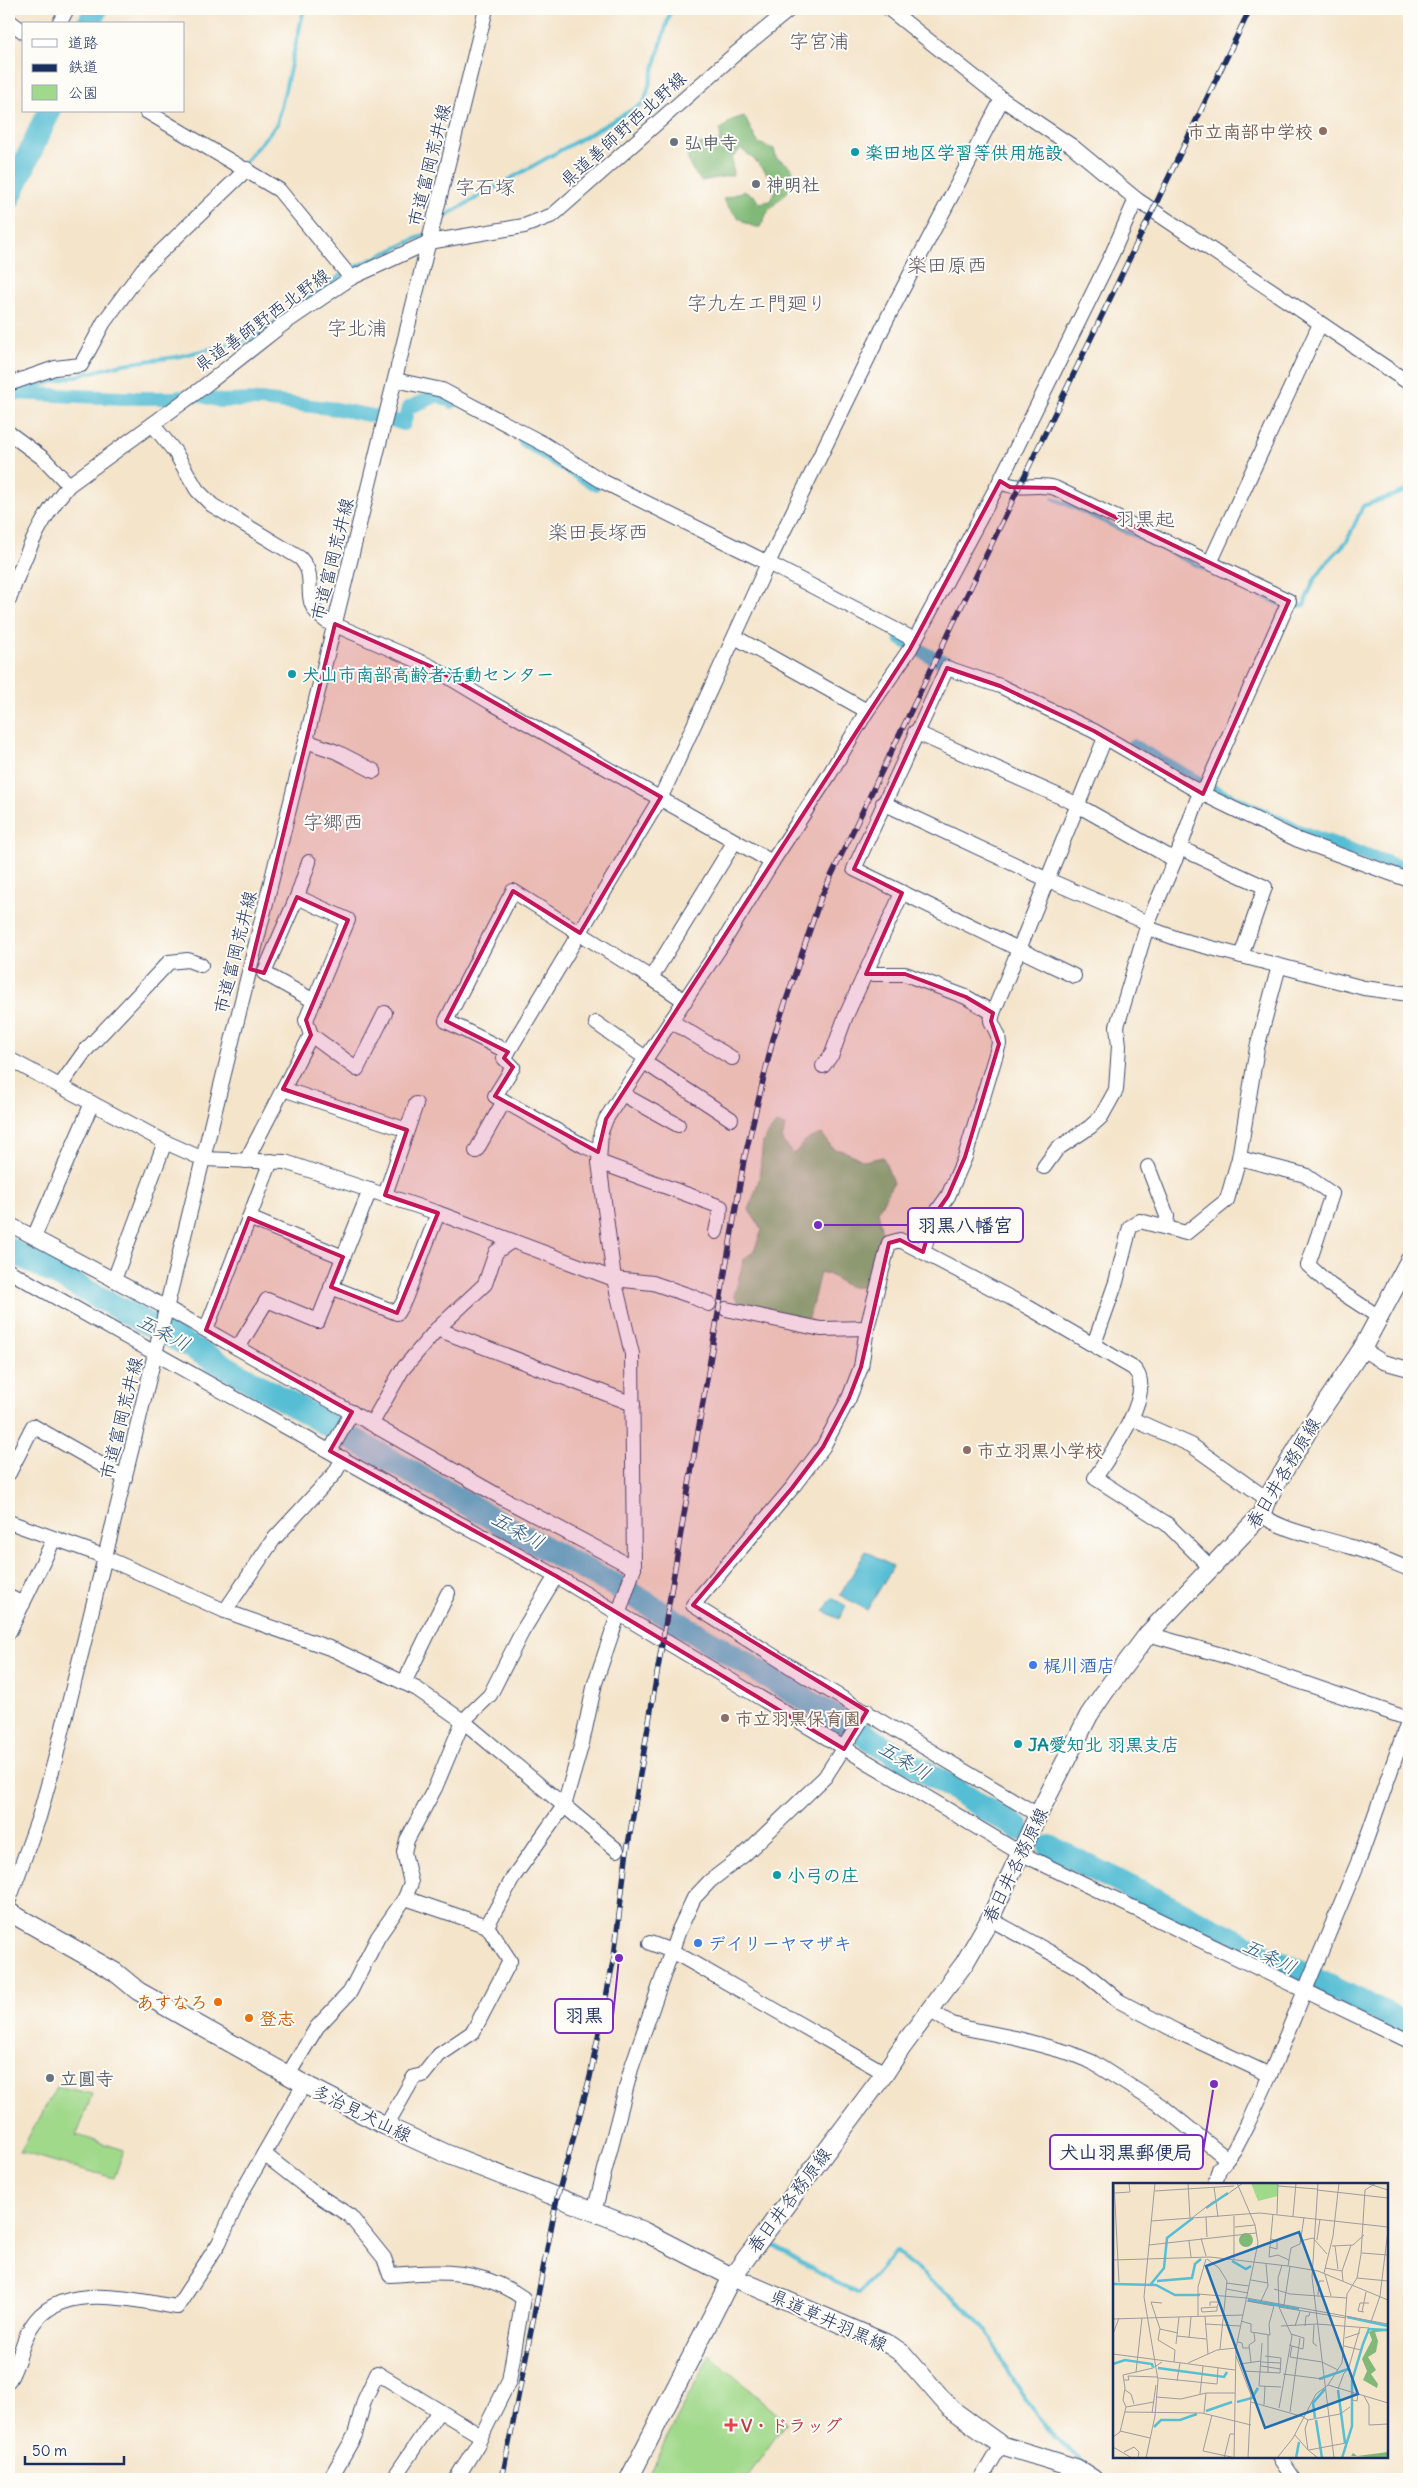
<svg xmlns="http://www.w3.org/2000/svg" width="1418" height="2488" viewBox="0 0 1418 2488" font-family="Delius,'Klee One',sans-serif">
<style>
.green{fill:#a1d98b;stroke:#5e8474}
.forest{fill:#80b977;stroke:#4e746a}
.water{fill:#57bed4;stroke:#397699}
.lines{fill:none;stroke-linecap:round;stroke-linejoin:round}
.stream{stroke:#57bed4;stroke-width:4}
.canal{stroke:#57bed4;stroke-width:14}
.river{stroke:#57bed4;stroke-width:24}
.minor-casing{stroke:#3c4a6e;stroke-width:16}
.major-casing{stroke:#3c4a6e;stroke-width:20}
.minor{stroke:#fff;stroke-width:14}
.major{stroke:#fff;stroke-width:18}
.rail-casing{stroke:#1b2f5e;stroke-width:5.5}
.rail{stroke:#fdfcf7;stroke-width:4;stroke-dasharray:11;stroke-linecap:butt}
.marked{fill:#c2185b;fill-opacity:0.2;stroke:#c2185b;stroke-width:4;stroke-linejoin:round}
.education-dot{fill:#8d6e63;stroke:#fdfcf7;stroke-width:2}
.worship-dot{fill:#6b7280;stroke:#fdfcf7;stroke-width:2}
.culture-dot{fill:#0f9aa8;stroke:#fdfcf7;stroke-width:2}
.shop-dot{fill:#3f7fe0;stroke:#fdfcf7;stroke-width:2}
.food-dot{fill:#e8710a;stroke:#fdfcf7;stroke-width:2}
.health-dot{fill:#e0444e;stroke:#fdfcf7;stroke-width:2}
.labels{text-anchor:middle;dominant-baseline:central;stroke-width:4;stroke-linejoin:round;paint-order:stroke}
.street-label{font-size:18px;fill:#1b2f5e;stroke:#fdfcf7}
.education-label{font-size:18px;font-weight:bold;fill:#785e54;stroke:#fdfcf7;text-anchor:start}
.worship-label{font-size:18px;font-weight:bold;fill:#5b616d;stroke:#fdfcf7;text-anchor:start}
.culture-label{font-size:18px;font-weight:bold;fill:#0d838f;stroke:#fdfcf7;text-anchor:start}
.shop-label{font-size:18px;font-weight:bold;fill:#366cbe;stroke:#fdfcf7;text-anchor:start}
.food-label{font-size:18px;font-weight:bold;fill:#c56008;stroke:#fdfcf7;text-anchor:end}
.health-label{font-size:18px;font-weight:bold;fill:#be3a42;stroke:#fdfcf7;text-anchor:start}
.water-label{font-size:19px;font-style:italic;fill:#2d5a81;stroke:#fdfcf7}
.quarter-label{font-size:20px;fill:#5e5968;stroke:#fdfcf7}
.inset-river{fill:none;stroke:#57bed4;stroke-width:2.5}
.inset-road{fill:none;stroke:#9d9c9f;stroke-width:1}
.view{fill:#1f6fb2;fill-opacity:0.15;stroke:#1f6fb2;stroke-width:2.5}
.inset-edge{fill:none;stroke:#1b2f5e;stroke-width:2.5}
.leader{fill:none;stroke:#7b2cbf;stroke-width:2}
.callout-dot{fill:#7b2cbf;stroke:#fdfcf7;stroke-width:2}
.callout{fill:#fdfcf7;stroke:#7b2cbf;stroke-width:2}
.callout-label{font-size:19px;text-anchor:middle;font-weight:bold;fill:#1b2f5e}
</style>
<rect width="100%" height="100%" fill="#fdfcf7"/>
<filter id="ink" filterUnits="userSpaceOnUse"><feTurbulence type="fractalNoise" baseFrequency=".02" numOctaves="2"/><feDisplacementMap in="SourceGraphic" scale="10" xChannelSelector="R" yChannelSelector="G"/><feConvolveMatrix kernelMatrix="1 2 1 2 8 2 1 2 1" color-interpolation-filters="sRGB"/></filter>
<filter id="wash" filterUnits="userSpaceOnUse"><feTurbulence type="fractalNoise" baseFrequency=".0096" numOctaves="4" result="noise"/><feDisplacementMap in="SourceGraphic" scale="20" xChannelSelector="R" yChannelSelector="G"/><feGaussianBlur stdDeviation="1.12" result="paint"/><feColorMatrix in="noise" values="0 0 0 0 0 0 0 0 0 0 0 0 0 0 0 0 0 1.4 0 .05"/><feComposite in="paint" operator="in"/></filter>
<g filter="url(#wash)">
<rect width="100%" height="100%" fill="#f4e4ca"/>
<g class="green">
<path d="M57 2086 92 2094 77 2135 124 2150 114 2178 20 2152Z"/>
<path d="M710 2355 786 2422 746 2479H646Z"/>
</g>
<g class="forest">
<path d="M744 116 758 143 774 149 776 158C791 166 794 167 795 184L768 211 760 227C746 228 730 211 723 199L743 191 754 196 759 203 770 201 777 188C772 184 772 179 768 175 761 165 751 156 741 149L732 158 733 175 701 181 690 166 687 156 698 145 721 141 720 130 732 120Z"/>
<path d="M776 1124 785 1126 782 1141 794 1154 806 1140 822 1134 833 1149 844 1151 864 1161 883 1157 893 1183 878 1211 882 1234 873 1256 871 1285C840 1293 845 1278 820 1272L809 1318 782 1317 742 1308 734 1296 744 1259 754 1251 762 1230 749 1210 759 1180 763 1141Z"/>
</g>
<g class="water">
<path d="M866 1551 893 1567 867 1610 840 1595Z"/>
<path d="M832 1598 846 1606 839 1619 824 1611Z"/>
</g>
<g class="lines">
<g class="stream">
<path d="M243 164 277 124 304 9"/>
<path d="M437 224 450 213 644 103 671 9"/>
<path d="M349 270 426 234"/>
<path d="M10 393 123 364 176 357 251 339 343 274"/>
<path d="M1053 498 1290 609 1304 605 1313 582 1327 562 1347 541 1363 506 1409 490"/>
<path d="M772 2245 833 2281 859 2293 896 2251C923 2278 957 2297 982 2326 995 2340 1001 2359 1010 2375 1031 2412 1056 2442 1090 2467"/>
<path d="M1098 2473 1106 2479"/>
</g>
<g class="canal">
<path d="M9 393 124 398H173L199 395 220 401 260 400 337 409 389 419 404 424 408 408 438 395 452 402"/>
<path d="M524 440 595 484"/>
<path d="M901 639 930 656 960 668"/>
<path d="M1133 746 1217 793 1298 831 1409 870"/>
</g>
<g class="river">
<path d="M89 24 96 9"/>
<path d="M9 198 49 111"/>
<path d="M9 1249 198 1351 557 1555 626 1591 1018 1828"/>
<path d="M1050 1847 1271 1958 1409 2025"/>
</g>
</g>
</g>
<g filter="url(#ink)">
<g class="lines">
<g class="minor-casing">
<g id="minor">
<path d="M889 9 1002 99 1072 146 1136 199 1409 383"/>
<path d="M9 21 24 32"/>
<path d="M59 24 67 9"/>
<path d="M146 111 279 190 351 278"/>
<path d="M395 380 442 390 544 444 602 481 768 563 915 640"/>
<path d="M9 384 55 368 81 365 104 322 143 269 247 169"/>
<path d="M153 425 175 452 197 490 212 505 300 558C321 580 296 600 326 621L430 666 490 702 735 841 651 978 685 1001"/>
<path d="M9 433 44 459 69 485"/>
<path d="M1000 481C1017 492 1037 482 1055 488L1289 601 1203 794 1197 800 1180 848 1148 923 1124 1003 1117 1026 1119 1046 1116 1090 1101 1117 1090 1127 1057 1149 1044 1167"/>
<path d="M1210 563 1320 324"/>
<path d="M9 600C23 559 40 518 69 485L198 391 282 325 351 278 429 242 524 226 553 215 734 55 790 9"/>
<path d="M735 637 867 711"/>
<path d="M915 732 1070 801 1175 860"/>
<path d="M306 741 337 752 374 771"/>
<path d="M883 803 1046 879 1148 923"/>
<path d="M735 841 772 862"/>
<path d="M1180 848 1265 887 1241 956"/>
<path d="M297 897 264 973 314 1001"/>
<path d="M1148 928 1181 940 1364 988 1409 994"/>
<path d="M866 974H905L966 997 993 1013"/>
<path d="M1074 976 854 869 947 668 1000 686 1094 731 1203 794 1298 840 1409 880"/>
<path d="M671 1021 732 1058"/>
<path d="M596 1023 647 1059"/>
<path d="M311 1035 357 1069 385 1013"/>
<path d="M508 1052 661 797 768 563 888 317 1002 99"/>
<path d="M9 1059 165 1142 203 1159 285 1162 438 1213 614 1279 653 1283 691 1296 709 1304"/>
<path d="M644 1062 731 1119"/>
<path d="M823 1066 832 1054 845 1018 902 893"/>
<path d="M60 1086 85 1051 169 962 188 960 201 965"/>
<path d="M283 1089 407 1130"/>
<path d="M622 1094 678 1125"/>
<path d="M476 1151 504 1101"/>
<path d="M598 1152 584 1146 495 1096 513 1067 504 1058 508 1052 446 1021 513 891 651 978"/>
<path d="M1239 1158 1305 1175 1332 1194 1308 1265 1330 1285 1379 1317"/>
<path d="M246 1161 311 1035 306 1020 348 920 297 897 309 862"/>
<path d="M599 1162 721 1207 716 1232"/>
<path d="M1148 1167 1167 1216 1166 1228"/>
<path d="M385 1195 416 1104"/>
<path d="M249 1218 343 1257"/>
<path d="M9 1224 167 1308 504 1499 634 1568"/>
<path d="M34 1237 92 1103"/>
<path d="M923 1252 933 1217 948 1196 965 1157 999 1044 998 1035 991 1021 993 1013 1105 738"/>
<path d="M9 1271 398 1490 556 1576 1020 1853 1409 2041"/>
<path d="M114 1280 165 1142"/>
<path d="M331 1287 397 1313 405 1299 438 1213"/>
<path d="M726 1309 821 1329 867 1328"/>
<path d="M437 1329 633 1404"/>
<path d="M206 1330 271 1161"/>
<path d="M1094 1344 1116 1282 1130 1227 1140 1221 1186 1233 1227 1200 1239 1158 1257 1048 1279 966"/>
<path d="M238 1348 267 1300 318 1321 370 1190"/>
<path d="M1362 1349 1383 1362 1409 1369"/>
<path d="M1132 1419 1191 1445 1267 1499"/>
<path d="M372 1423 402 1370 437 1329 485 1284 496 1252 512 1241"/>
<path d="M330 1451 352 1412"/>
<path d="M9 1473 33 1426 125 1478"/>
<path d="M1261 1515C1288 1533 1318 1536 1348 1546 1369 1552 1389 1561 1409 1569"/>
<path d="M9 1522 95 1553 225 1611 335 1650 417 1689 463 1721 617 1850"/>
<path d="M9 1597 23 1604"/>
<path d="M225 1611 273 1540 335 1473 343 1458"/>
<path d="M9 1632 54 1539"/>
<path d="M1148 1634 1225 1656 1409 1719"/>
<path d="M404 1683 448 1593"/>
<path d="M1038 1815 810 1679 693 1605 792 1488 823 1447 849 1398 861 1367 867 1328 889 1243 900 1240 1026 1306 1133 1368C1135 1370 1138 1374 1139 1377 1148 1404 1109 1456 1095 1478L1167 1524 1212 1569"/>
<path d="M9 1900 39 1817 55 1760 486 9"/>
<path d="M990 1919 1082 1970 1119 2001 1176 2031 1270 2075"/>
<path d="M487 1926 514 1876 564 1806 582 1743 595 1683 634 1568 632 1354 614 1279 599 1162 601 1132 606 1119 622 1094 719 949 772 862 829 775 867 711 910 649 1000 481 1112 254 1136 199"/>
<path d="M650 1943 672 1951 885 2073"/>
<path d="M929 2010 952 2024 965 2028 1015 2038 1070 2053 1092 2062 1163 2107 1227 2159"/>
<path d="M288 2075 317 2027 350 1992 378 1937 405 1898 411 1883 404 1852 407 1840 435 1788 463 1721 490 1695 522 1632 556 1576"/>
<path d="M386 2126 414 2077 423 2075 439 2055 473 2032 510 1961 487 1926 405 1898"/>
<path d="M264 2154 310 2190 350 2216 384 2258 390 2275C441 2271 480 2268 523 2298L509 2381 477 2445 456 2479"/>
<path d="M1215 2184 1219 2169 1234 2150 1248 2123 1270 2075 1359 1860 1409 1719"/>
<path d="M594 2212 631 2069 679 1930 694 1898 710 1881 744 1855 825 1777 867 1711"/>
<path d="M9 2380C19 2364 21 2343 31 2327 60 2280 132 2300 177 2307L219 2243 242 2192 304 2084"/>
<path d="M1279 2457 1294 2479"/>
<path d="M330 2479 355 2435 364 2401 377 2373 481 2436"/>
<path d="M393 2479 439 2411"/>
<path d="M981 2479 1001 2445"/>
</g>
</g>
<g class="major-casing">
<g id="major">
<path d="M9 1912 115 1972 138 1991 186 2018 304 2084 386 2126 447 2154 643 2231 732 2277 890 2345 903 2354 951 2409 1001 2445 1076 2468 1093 2479"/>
<path d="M629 2479 732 2277 885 2073 902 2047 964 1964 990 1919 1038 1815 1089 1715 1106 1690 1148 1634 1261 1515 1267 1499 1312 1424 1362 1349 1409 1261"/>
</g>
</g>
<use href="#minor" class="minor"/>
<use href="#major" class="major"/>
<g class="rail-casing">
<path id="rail" d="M502 2479 557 2198 590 2077 614 1957 626 1857 744 1160 773 1039 821 897 1250 9"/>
</g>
<use href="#rail" class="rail"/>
</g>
</g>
<path class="marked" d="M1000 481 1010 487 1055 488 1289 601 1203 794 1094 731 1000 686 947 668 854 869 902 893 866 974H905L966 997 993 1013 991 1021 999 1044 965 1157 948 1196 933 1217 923 1252 900 1240 889 1243 861 1367 849 1398 823 1447 792 1488 693 1605 867 1711 844 1749 556 1576 330 1451 352 1412 206 1330 249 1218 343 1257 331 1287 397 1313 438 1213 385 1195 407 1130 283 1089 311 1035 306 1020 348 920 297 897 264 973 250 969 335 624 430 666 661 797 580 933 513 891 446 1021 508 1052 504 1058 513 1067 495 1096 598 1152 606 1119 910 649Z"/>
<g class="education-dot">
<circle cx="1323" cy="131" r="5"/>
<circle cx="967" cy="1450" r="5"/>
<circle cx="725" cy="1718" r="5"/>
</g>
<g class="worship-dot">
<circle cx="674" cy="142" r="5"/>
<circle cx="756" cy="184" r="5"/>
<circle cx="50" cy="2078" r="5"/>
</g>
<g class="culture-dot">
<circle cx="855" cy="152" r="5"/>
<circle cx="292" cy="674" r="5"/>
<circle cx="1018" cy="1744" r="5"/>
<circle cx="777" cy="1875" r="5"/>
</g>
<g class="shop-dot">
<circle cx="1033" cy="1665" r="5"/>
<circle cx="698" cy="1943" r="5"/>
</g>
<g class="food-dot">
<circle cx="218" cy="2002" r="5"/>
<circle cx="249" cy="2018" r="5"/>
</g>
<path class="health-dot" d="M728.5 2417.5h5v5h5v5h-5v5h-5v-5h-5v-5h5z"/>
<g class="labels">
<g class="street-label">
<text transform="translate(623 129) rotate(-42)">県道善師野西北野線</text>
<text transform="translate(429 165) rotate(-76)">市道富岡荒井線</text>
<text transform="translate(262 320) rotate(-36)">県道善師野西北野線</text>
<text transform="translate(332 559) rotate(-76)">市道富岡荒井線</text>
<text transform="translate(235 952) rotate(-76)">市道富岡荒井線</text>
<text transform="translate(121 1418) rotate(-76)">市道富岡荒井線</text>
<text transform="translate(1283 1473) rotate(-59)">春日井各務原線</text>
<text transform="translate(1015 1865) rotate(-64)">春日井各務原線</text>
<text transform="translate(362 2113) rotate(26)">多治見犬山線</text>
<text transform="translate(789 2200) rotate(-53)">春日井各務原線</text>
<text transform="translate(829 2320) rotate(24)">県道草井羽黒線</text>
</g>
<g class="education-label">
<text x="1313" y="131" text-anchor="end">市立南部中学校</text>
<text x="977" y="1450">市立羽黒小学校</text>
<text x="735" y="1718">市立羽黒保育園</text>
</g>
<g class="worship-label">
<text x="684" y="142">弘申寺</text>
<text x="766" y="184">神明社</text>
<text x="60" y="2078">立圓寺</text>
</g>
<g class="culture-label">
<text x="865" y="152">楽田地区学習等供用施設</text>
<text x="302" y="674">犬山市南部高齢者活動センター</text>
<text x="1028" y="1744">JA愛知北 羽黒支店</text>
<text x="787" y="1875">小弓の庄</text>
</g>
<g class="shop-label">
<text x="1043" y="1665">梶川酒店</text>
<text x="708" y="1943">デイリーヤマザキ</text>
</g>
<g class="food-label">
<text x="208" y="2002">あすなろ</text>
<text x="259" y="2018" text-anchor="start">登志</text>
</g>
<g class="health-label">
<text x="741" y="2425">V・ドラッグ</text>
</g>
<g class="water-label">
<text transform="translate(164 1332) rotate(28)">五条川</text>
<text transform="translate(518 1530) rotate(29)">五条川</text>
<text transform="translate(905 1760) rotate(31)">五条川</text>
<text transform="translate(1270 1956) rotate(26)">五条川</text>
</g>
<g class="quarter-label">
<text x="819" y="40">字宮浦</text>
<text x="485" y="186">字石塚</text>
<text x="947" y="264">楽田原西</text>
<text x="757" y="302">字九左エ門廻り</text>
<text x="357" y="327">字北浦</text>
<text x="1145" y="518">羽黒起</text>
<text x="598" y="531">楽田長塚西</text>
<text x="333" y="821">字郷西</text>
</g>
</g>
<g transform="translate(1113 2183)">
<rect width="275" height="275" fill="#f4e4ca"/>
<path d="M138 0H165V13L145 18Z" fill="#a1d98b"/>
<path d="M126 57a7 7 0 1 1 14 0a7 7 0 1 1-14 0ZM262 146 275 148 262 149 265 158 263 169 255 174 263 187 258 191 265 201 264 205 250 197 254 188 249 176 259 157 256 149ZM275 269V275L238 273 240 270 244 273Z" fill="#80b977"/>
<path class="inset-river" d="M93 25 115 10M119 78 133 86 138 83M44 98 79 95 82 81 88 76M0 101 43 102 62 112H87M38 101 51 85 54 55 80 35M135 117 186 126M234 134 275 143M0 181 12 177 39 181 40 184M45 185 111 194 114 189M206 196 235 186M225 207 232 260M124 219 139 215 145 205M93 228 119 219M202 235 200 220 212 206M203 237 209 275M41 244 48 237H67L84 231M183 275 186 259M229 275 239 243V198L250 161 256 146 275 147"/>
<path class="inset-road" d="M1 0 6 99M75 0 77 35M205 0 199 94 221 275M253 0 275 7M165 3 204 6M101 4 105 34M204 7 275 15M42 8 121 3M2 10 17 9 16 0M112 13 130 0M160 31 156 74 165 72 176 77M164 31 165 0M180 33 183 0M93 34 94 54M79 35 101 18M38 38 147 30 275 44M122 44 142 42M88 55 93 73M204 57 207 36M76 58 78 74M187 58 200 55 214 71M36 62 143 50M219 63 240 62 251 52M222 63 225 86M156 64 164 66V58L158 56M249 70 275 72M94 76 106 85 114 98 107 166M121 76V33M0 77 97 74 175 83 205 88 275 117M175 83 178 65 187 61 191 34M212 85 229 88 230 98M229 88 238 62M211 90 220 53 226 0M212 91 218 113M244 95 275 98M138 97 155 100M113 100 136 103M113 106 135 110M161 106 177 111 234 115M85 111 134 115 275 141M205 112 206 98H211M148 118 155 103 153 81M49 120 38 119 47 146 45 157 62 167 61 179M171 122 177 83M97 123V119H106L104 124 88 125 89 129 104 128V124M166 124 233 135M249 129 253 109M251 129 245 128 247 120H256M85 133V104L93 76M92 133 95 171M0 136 130 132M128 138 138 141V149L157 152 156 141 161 123 134 118M258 139 267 113 275 47M92 141 127 143M201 142 200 160 204 163M168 143 204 141 256 145M182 143 187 128M192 143 193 133H196L197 129M47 146 65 150M178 151 191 155 190 166 179 163M155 152V190M64 153 93 156M76 155 78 134M232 155 247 150M125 159 129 160 130 165H136M149 160 146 203 168 204M63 161 66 134M176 162 179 163 177 174 209 179 225 187M231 163 248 167M0 171 122 187M123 173 138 212 135 275M138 179 136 162 142 158 141 150M148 179 168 180M0 180V151L6 135M75 180 104 167 123 165M127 181 148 178M148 183 168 186M236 184 247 145M130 188 167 190 168 175 152 173M23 189 29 135M170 191 210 196M45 195 104 201 105 185M11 197H16L15 193 44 194M64 198 67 180M215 202 275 220M225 206 231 190 237 185M12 207 18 211 21 221M240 209 239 217 244 218 245 211M87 211 90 183M251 213 256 222V242L275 241M43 214 68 216 93 210H122M138 219 191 234M151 222 152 203M13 224 41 219M166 225 179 153 166 124 165 95 169 82M12 229 89 230 138 242M177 229 187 155M39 230 43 202M91 230 93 210M99 232 90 268 123 275M190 234 195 237 227 231 237 224M195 237 192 246 195 267 205 275M7 248 37 255M182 252 195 267M0 254 7 249 13 224 10 217 12 205 10 192 40 185 49 179M0 264 19 275M196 267 233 260M11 269 21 264 26 269 25 275M33 275 42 233 45 197 31 114 42 0M111 275 117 251H121M121 275 123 165 145 60 142 42 124 0M164 275 180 255 203 211 215 202 229 180 234 111 244 95 248 71 252 7 263 0"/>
<path class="view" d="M186 49 245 211 152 245 93 83Z"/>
<rect width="275" height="275" class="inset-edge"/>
</g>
<path class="leader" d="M818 1225L908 1225M619 1958L613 2016M1214 2084L1203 2152"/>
<g class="callout-dot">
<circle cx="818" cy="1225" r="5"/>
<circle cx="619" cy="1958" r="5"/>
<circle cx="1214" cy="2084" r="5"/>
</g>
<g class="callout">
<rect x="908" y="1208" width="115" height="34" rx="5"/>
<rect x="555" y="1999" width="58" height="34" rx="5"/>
<rect x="1050" y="2135" width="153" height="34" rx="5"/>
</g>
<g class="callout-label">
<text x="965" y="1232">羽黒八幡宮</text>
<text x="584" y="2022">羽黒</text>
<text x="1126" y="2159">犬山羽黒郵便局</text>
</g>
<rect width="1418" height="2488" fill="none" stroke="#fdfcf7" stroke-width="30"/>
<rect x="22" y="22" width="162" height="90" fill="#fdfcf7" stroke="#a3aaba"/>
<rect x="32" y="39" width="25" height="8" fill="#ffffff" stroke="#a3aaba"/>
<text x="68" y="48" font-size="15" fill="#1b2f5e">道路</text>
<rect x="32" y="64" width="25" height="8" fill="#1b2f5e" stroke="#a3aaba"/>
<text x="68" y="72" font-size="15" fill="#1b2f5e">鉄道</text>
<rect x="32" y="85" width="25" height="15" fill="#a1d98b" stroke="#a3aaba"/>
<text x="68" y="98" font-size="15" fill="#1b2f5e">公園</text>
<path d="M25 2456v8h99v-8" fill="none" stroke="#1b2f5e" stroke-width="2.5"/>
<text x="32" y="2456" font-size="15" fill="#1b2f5e" stroke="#fdfcf7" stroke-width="4" paint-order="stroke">50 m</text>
</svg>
